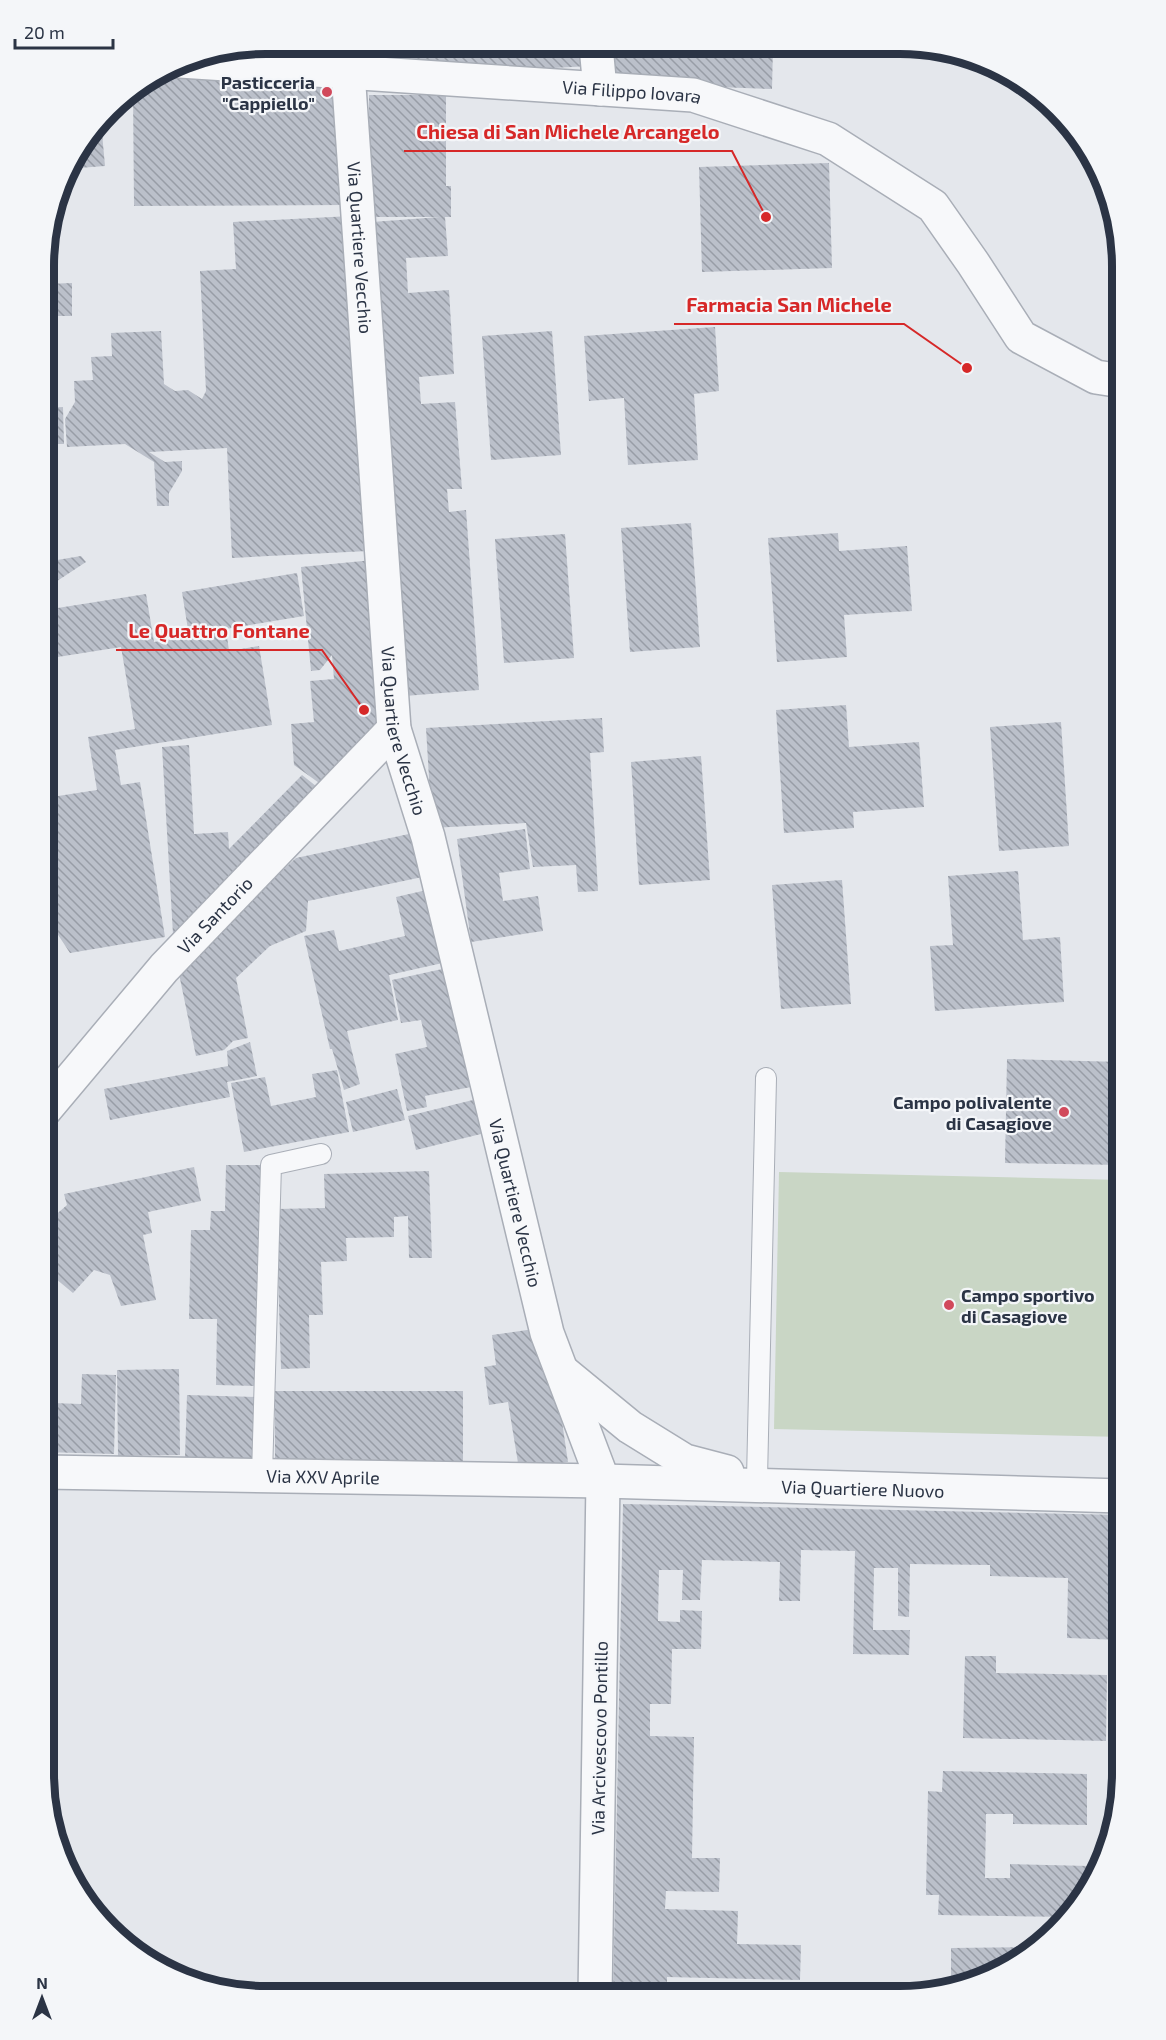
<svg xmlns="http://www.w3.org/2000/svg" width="1166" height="2040" viewBox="0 0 1166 2040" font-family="'Exo 2',sans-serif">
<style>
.park{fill:#c9d6c5}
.building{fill:url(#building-back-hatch)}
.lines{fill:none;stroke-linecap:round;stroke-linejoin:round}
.lane-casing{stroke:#a9aeb7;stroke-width:22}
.street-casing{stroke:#a9aeb7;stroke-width:36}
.lane{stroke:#f7f8fa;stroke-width:20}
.street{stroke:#f7f8fa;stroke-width:33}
.poi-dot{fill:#d1495b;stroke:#f4f6f9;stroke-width:2}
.labels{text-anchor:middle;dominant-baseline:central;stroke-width:4.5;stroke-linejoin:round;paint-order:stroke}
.poi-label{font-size:18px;font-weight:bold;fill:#2b3445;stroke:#f4f6f9;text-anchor:end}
.street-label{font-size:18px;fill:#2b3445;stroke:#f4f6f9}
.rim{fill:none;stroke:#2b3445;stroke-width:8}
.leader{fill:none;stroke:#d62828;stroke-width:2}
.callout-dot{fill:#d62828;stroke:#f4f6f9;stroke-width:2}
.callout-label{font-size:20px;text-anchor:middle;font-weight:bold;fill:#d62828;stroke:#f4f6f9;stroke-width:4.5;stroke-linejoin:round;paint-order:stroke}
</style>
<defs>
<pattern id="building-back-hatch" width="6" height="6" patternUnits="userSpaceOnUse" patternTransform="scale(1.5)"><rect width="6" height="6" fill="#bbc0ca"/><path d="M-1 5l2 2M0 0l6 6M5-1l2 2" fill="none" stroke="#989da6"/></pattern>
</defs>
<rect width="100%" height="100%" fill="#e4e7ec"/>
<path class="park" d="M779 1172 1122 1180V1437L774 1429Z"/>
<g class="building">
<path d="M266 44 589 46 590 66 481 72 233 50Z"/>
<path d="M611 46 773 47 772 89 609 83Z"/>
<path d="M163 72 342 74 344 205 134 206 133 90Z"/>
<path d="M369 95H446V186H451V217H445L448 256 406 258 408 293 449 290 454 374 419 377 421 404 455 402 462 489H447L449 512 466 510 479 690 405 696 372 222 440 217H369Z"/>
<path d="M101 122 105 166 66 169 67 167Z"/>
<path d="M829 163 832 268 702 272 699 167Z"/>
<path d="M351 216 368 551 232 558 227 448 149 452 165 462 182 461V471L169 493V506H157L154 462 125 444 67 447 65 419 75 402 74 381 93 380 91 357 112 356 111 333 161 331 164 384 175 391 188 390 202 399 206 391 200 271 236 269 233 222Z"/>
<path d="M72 283V316H45V284Z"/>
<path d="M715 327 719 391 694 394 698 460 628 465 624 398 589 401 584 336Z"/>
<path d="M552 331 561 455 491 460 482 336Z"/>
<path d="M63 407 64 444H45V408Z"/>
<path d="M691 523 700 647 630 652 621 528Z"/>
<path d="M838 533 839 551 907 546 912 611 844 615 847 657 777 662 768 538Z"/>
<path d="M565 534 574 658 504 663 495 539Z"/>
<path d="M81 556 86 562 45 589V562Z"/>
<path d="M373 560 386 723 329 790 294 765 291 724 314 722 310 681 334 679 332 655 320 670 311 671 301 567Z"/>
<path d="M297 573 304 616 226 629 229 651 259 646 272 725 115 750 121 785 140 782 165 937 70 953 45 915V798L97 790 88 737 135 729 121 647 45 659V610L146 594 154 642 189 636 182 592Z"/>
<path d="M846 705 849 747 919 742 924 807 853 812 854 828 784 833 776 710Z"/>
<path d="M602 718 604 752 590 753 598 891 578 892 576 865 533 867 526 823 432 828 426 728Z"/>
<path d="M1061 722 1069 846 999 851 990 727Z"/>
<path d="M189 745 194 834 228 832 229 849 302 775 326 794 195 932 173 934 162 747Z"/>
<path d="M701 756 710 880 639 885 631 762Z"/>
<path d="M525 829 530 869 499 873 503 901 538 896 543 931 471 942 457 839Z"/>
<path d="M423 831 432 875 308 901 306 931 270 946 236 978 248 1038 233 1041 224 1050 196 1056 178 969 296 858Z"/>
<path d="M1018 871 1023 940 1060 937 1064 1002 935 1011 930 946 953 945 948 876Z"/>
<path d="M842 880 851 1004 781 1009 772 885Z"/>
<path d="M440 887 456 960 389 975 398 1020 347 1031 360 1084 344 1090 332 1049H330L304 936 334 930 339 951 405 936 396 897Z"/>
<path d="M456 966 481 1085 425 1096 427 1107 407 1111 395 1054 427 1047 421 1020 401 1023 392 980Z"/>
<path d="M250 1042 257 1076 227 1082 230 1097 110 1120 104 1089 228 1066 227 1051Z"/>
<path d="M1007 1059 1122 1062V1165L1005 1163Z"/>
<path d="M337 1070 349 1132 244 1152 231 1083 265 1077 271 1106 316 1097 312 1074Z"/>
<path d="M397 1089 405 1120 353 1132 346 1102Z"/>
<path d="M485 1097 493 1131 416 1150 408 1116Z"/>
<path d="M226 1165H262L257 1386 216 1385 217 1319H189L191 1230H210L211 1211H225Z"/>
<path d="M194 1167 201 1201 148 1212 152 1233 143 1235 156 1300 121 1306 110 1275 94 1270 73 1293 44 1269V1250L49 1246 44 1237V1225L67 1205 64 1194Z"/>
<path d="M429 1171 432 1258H409L408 1216 394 1217V1237L346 1238 347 1261 321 1262 323 1315H309L310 1368 281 1369 276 1209 325 1208 324 1174Z"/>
<path d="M548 1327 568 1462 519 1469 508 1402 489 1405 484 1367 496 1365 492 1335Z"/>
<path d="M44 1351 53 1352 52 1403 81 1404 82 1374 116 1375 114 1454 44 1452Z"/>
<path d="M179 1369 180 1455 118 1456 117 1370Z"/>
<path d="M275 1391H463V1462L275 1461Z"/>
<path d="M187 1395 256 1397 254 1459 185 1457Z"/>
<path d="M623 1504 1122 1515 1121 1640 1067 1638 1068 1578 990 1576V1565L910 1564 909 1617 898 1616V1568H874L873 1630H910L909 1655 853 1654 855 1551 801 1550 800 1601H779L780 1562 702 1560 700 1600H682L683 1570H659L658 1621 680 1622V1610L702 1611 701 1649H672L671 1704H650V1736L694 1737 692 1858H720L719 1892 666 1891 665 1909 738 1911 737 1944 801 1945 800 1980 667 1977V1996H613Z"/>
<path d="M965 1656H996V1673L1107 1675 1106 1741 963 1738Z"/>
<path d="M943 1771 1087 1774V1825L1013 1824V1814H986L985 1878H1010V1864L1089 1866 1088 1889 1076 1910 1069 1917 938 1915 939 1895H926L928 1791 942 1792Z"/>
<path d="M1039 1947 972 1985 951 1988V1948Z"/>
<rect x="767" y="1982" width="56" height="14"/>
</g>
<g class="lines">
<g class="lane-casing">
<g id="lane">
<path d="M262 1475 271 1165 321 1154"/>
<path d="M757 1479 766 1078"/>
</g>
</g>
<g class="street-casing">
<g id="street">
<path d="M596 46 600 89"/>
<path id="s1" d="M180 61 693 95 828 139 933 206 973 263 1021 337 1096 377 1122 381"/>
<path id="s2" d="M348 72 394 729 428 837 547 1333 603 1481 595 1996"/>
<path id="s3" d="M44 1111 164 968 394 729"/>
<path d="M563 1372 630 1427 685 1461 727 1472"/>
<path id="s4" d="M44 1472 603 1481 1122 1496"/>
</g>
</g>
<use href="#lane" class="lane"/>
<use href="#street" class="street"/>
</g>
<g class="poi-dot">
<circle cx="327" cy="92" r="6"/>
<circle cx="1064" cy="1112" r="6"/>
<circle cx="949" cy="1305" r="6"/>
</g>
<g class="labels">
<g class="poi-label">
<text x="315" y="82">Pasticceria<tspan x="315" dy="21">"Cappiello"</tspan></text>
<text x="1052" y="1102">Campo polivalente<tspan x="1052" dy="21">di Casagiove</tspan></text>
<text x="961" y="1295" text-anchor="start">Campo sportivo<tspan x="961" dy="21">di Casagiove</tspan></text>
</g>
<g class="street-label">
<text stroke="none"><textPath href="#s1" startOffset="453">Via Filippo Iovara</textPath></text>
<text stroke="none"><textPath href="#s2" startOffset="176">Via Quartiere Vecchio</textPath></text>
<text stroke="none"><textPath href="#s2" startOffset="662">Via Quartiere Vecchio</textPath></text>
<text stroke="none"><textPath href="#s3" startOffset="260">Via Santorio</textPath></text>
<text stroke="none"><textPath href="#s2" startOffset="1148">Via Quartiere Vecchio</textPath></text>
<text stroke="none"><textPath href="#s4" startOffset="279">Via XXV Aprile</textPath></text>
<text stroke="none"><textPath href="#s4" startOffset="819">Via Quartiere Nuovo</textPath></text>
<text transform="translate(599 1738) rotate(-89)">Via Arcivescovo Pontillo</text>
</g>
</g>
<path d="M0 0H1166V2040H0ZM266 54H900A212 212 0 0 1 1112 266V1774A212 212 0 0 1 900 1986H266A212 212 0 0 1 54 1774V266A212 212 0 0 1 266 54Z" fill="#f4f6f9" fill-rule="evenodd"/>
<path class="rim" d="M266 54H900A212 212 0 0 1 1112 266V1774A212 212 0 0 1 900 1986H266A212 212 0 0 1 54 1774V266A212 212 0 0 1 266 54Z"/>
<path class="leader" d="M766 217L732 151H404M967 368L904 324H674M364 710L322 650H116"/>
<g class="callout-dot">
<circle cx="766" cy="217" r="6"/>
<circle cx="967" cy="368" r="6"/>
<circle cx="364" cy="710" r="6"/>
</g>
<g class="callout-label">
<text x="568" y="139">Chiesa di San Michele Arcangelo</text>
<text x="789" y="312">Farmacia San Michele</text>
<text x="219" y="638">Le Quattro Fontane</text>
</g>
<g transform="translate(42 1998)" stroke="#f4f6f9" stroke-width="4.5" paint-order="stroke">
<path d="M0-4.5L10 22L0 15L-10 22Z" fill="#2b3445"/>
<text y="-9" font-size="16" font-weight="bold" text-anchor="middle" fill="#2b3445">N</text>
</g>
<path d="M15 39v9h98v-9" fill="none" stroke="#2b3445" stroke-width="3"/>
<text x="24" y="39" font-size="18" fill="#2b3445" stroke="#f4f6f9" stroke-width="4.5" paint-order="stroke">20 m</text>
</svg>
